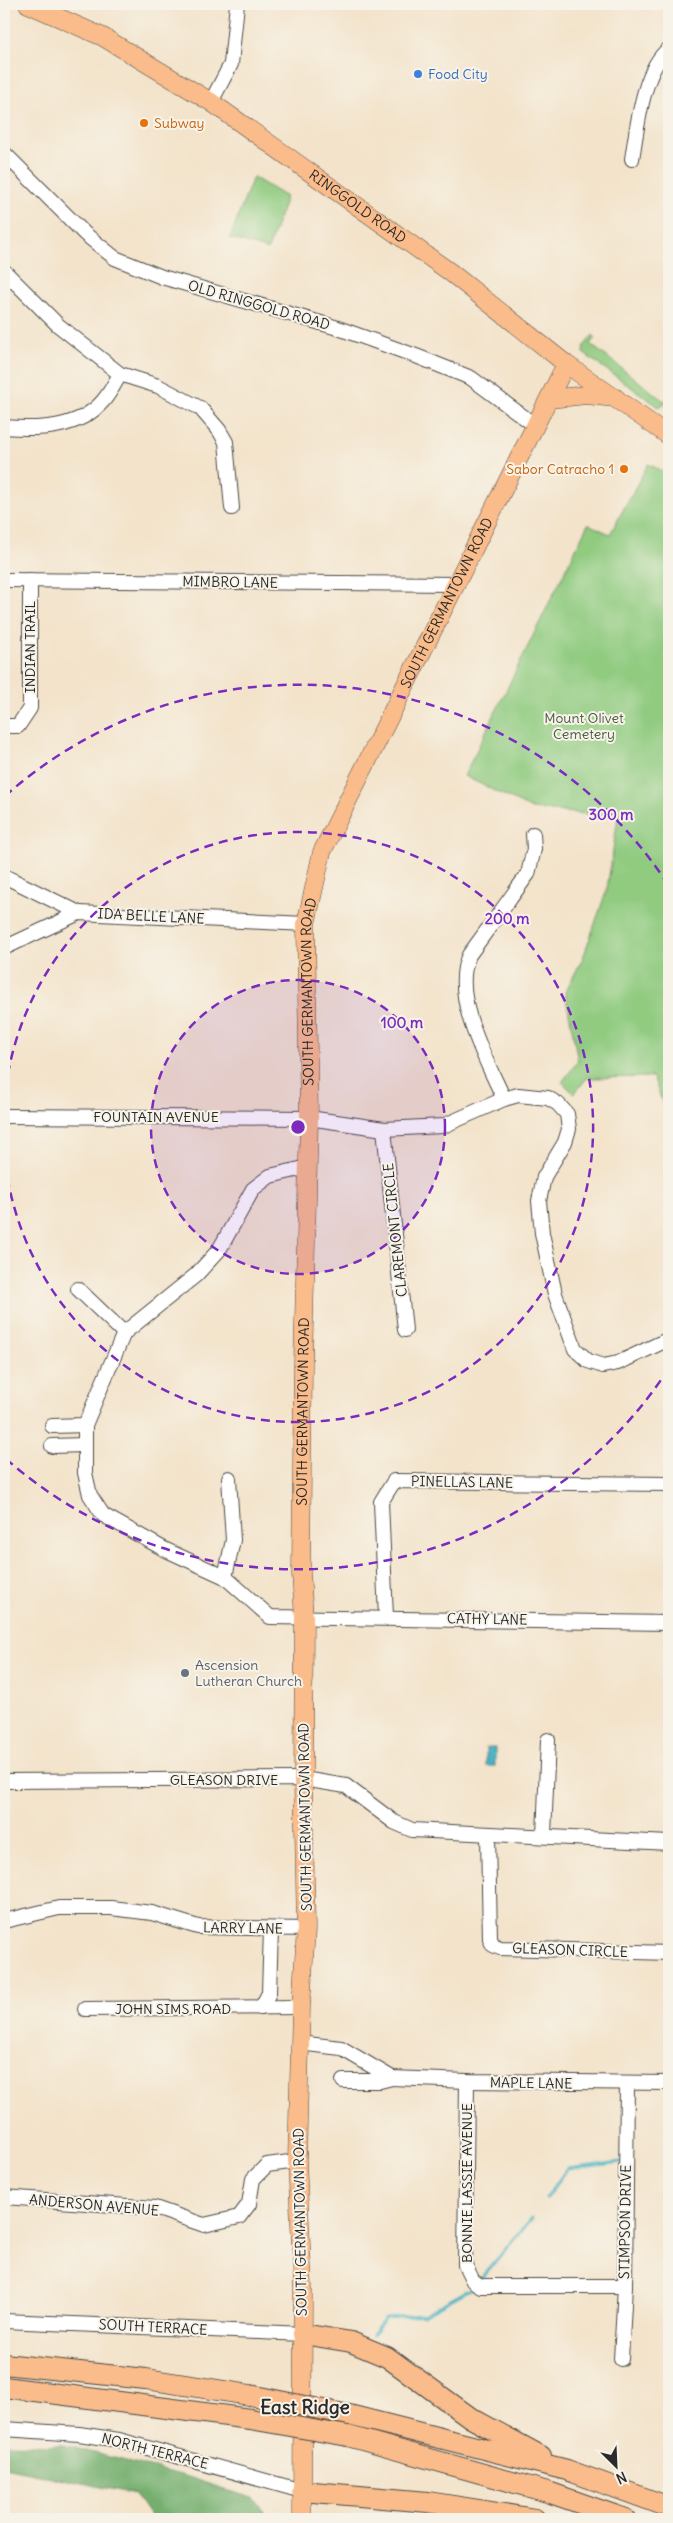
<svg xmlns="http://www.w3.org/2000/svg" width="673" height="2523" viewBox="0 0 673 2523" font-family="Delius,sans-serif">
<style>
.green{fill:#90cb80;stroke:#5e7b56}
.forest{fill:#74af6e;stroke:#506d4c}
.water{fill:#46b3c2;stroke:#386f76}
.lines{fill:none;stroke-linecap:round;stroke-linejoin:round}
.stream{stroke:#46b3c2;stroke-width:3}
.minor-casing{stroke:#494743;stroke-width:16}
.major-casing{stroke:#494743;stroke-width:19}
.highway-casing{stroke:#494743;stroke-width:22}
.minor{stroke:#fff;stroke-width:14}
.major{stroke:#fabc8b;stroke-width:18}
.highway{stroke:#fabc8b;stroke-width:20}
.highway-bridge-casing{stroke:#494743;stroke-width:22;stroke-linecap:butt}
.highway-bridge{stroke:#fabc8b;stroke-width:20}
.ring{fill:none;stroke:#7b2cbf;stroke-width:2.5;stroke-dasharray:9 6}
.shop-dot{fill:#3f7fe0;stroke:#f7f3e8;stroke-width:2}
.food-dot{fill:#e8710a;stroke:#f7f3e8;stroke-width:2}
.worship-dot{fill:#6b7280;stroke:#f7f3e8;stroke-width:2}
.labels{text-anchor:middle;dominant-baseline:central;stroke-width:4;stroke-linejoin:round;paint-order:stroke}
.shop-label{font-size:14px;fill:#366cbe;stroke:#f7f3e8;text-anchor:start}
.food-label{font-size:14px;fill:#c56008;stroke:#f7f3e8;text-anchor:start}
.street-label{font-size:14px;fill:#2b2b2b;stroke:#f7f3e8}
.park-label{font-size:14px;fill:#495b44;stroke:#f7f3e8}
.worship-label{font-size:14px;fill:#5b616d;stroke:#f7f3e8;text-anchor:start}
.district-label{font-size:19px;font-weight:bold;fill:#2b2b2b;stroke:#f7f3e8}
.centre{fill:#7b2cbf;stroke:#f7f3e8;stroke-width:2.5}
.ring-label{font-size:15px;text-anchor:middle;font-weight:bold;fill:#7b2cbf;stroke:#f7f3e8;stroke-width:4;stroke-linejoin:round;paint-order:stroke}
</style>
<rect width="100%" height="100%" fill="#f7f3e8"/>
<filter id="ink" filterUnits="userSpaceOnUse"><feTurbulence type="fractalNoise" baseFrequency=".02" numOctaves="2"/><feDisplacementMap in="SourceGraphic" scale="10" xChannelSelector="R" yChannelSelector="G"/><feConvolveMatrix kernelMatrix="1 2 1 2 8 2 1 2 1" color-interpolation-filters="sRGB"/></filter>
<filter id="wash" filterUnits="userSpaceOnUse"><feTurbulence type="fractalNoise" baseFrequency=".0096" numOctaves="4" result="noise"/><feDisplacementMap in="SourceGraphic" scale="20" xChannelSelector="R" yChannelSelector="G"/><feGaussianBlur stdDeviation="1.12" result="paint"/><feColorMatrix in="noise" values="0 0 0 0 0 0 0 0 0 0 0 0 0 0 0 0 0 1.4 0 .05"/><feComposite in="paint" operator="in"/></filter>
<g filter="url(#wash)">
<rect width="100%" height="100%" fill="#f3e3ca"/>
<g class="green">
<path d="M253 177 286 197 268 250 230 238Z"/>
<path d="M593 335 595 338 590 344 664 401 668 397 669 401 659 407 583 353 584 346Z"/>
<path d="M648 464 669 474V1120L653 1077 587 1078 574 1094 562 1082 578 1061 565 992 583 958 607 889 618 817 532 809 464 776 588 524 610 534Z"/>
</g>
<path class="forest" d="M4 2444 63 2445 181 2475 255 2499 266 2512 258 2519H152L135 2494 4 2467Z"/>
<rect class="water" x="486" y="1748" width="9" height="18"/>
<g class="lines">
<g class="stream">
<path d="M546 2198 567 2169 621 2162"/>
<path d="M482 2277 531 2219"/>
<path d="M372 2335 386 2318 423 2315 474 2287"/>
<path d="M277 2519 282 2517"/>
</g>
</g>
</g>
<g filter="url(#ink)">
<g class="lines">
<g class="minor-casing">
<g id="minor">
<path d="M211 102 231 64 237 4"/>
<path d="M4 153 85 234 115 258 162 277 338 328 416 356 471 378 536 426"/>
<path d="M632 159C637 129 643 68 669 49"/>
<path d="M4 271 58 325 120 374 158 386 200 408 219 430 226 442 232 508"/>
<path d="M4 427C38 430 79 429 103 401 110 393 115 383 120 374"/>
<path d="M4 580 456 584"/>
<path d="M4 726H18L30 708V580"/>
<path d="M4 876 79 913"/>
<path d="M4 948 79 913 306 924"/>
<path d="M504 1099C487 1061 450 996 469 955L528 874 534 849 533 834"/>
<path d="M4 1116 309 1118 384 1129 443 1126 504 1099 518 1095 548 1098 558 1104 567 1114 569 1129 565 1142 544 1177 539 1201 542 1233 555 1294 575 1349 588 1361 603 1366 618 1363 669 1339"/>
<path d="M384 1129 405 1330"/>
<path d="M308 1167 270 1176 253 1189 219 1250 196 1275 124 1333 85 1425V1473L90 1495 103 1515 164 1549 225 1577 270 1617 669 1623"/>
<path d="M78 1289 124 1333"/>
<path d="M52 1426 85 1425"/>
<path d="M52 1446 84 1445"/>
<path d="M225 1577 233 1540 229 1478"/>
<path d="M386 1617 381 1502 394 1481 669 1484"/>
<path d="M4 1781 303 1779 346 1786 394 1822 412 1830 669 1843"/>
<path d="M488 1835 490 1939 493 1945 500 1948 669 1953"/>
<path d="M544 1835 548 1740"/>
<path d="M4 1921 59 1908H111L152 1913 198 1927 306 1929"/>
<path d="M261 2008 269 1993 271 1929"/>
<path d="M85 2009 301 2007"/>
<path d="M299 2043 341 2048 392 2078 467 2081 669 2083"/>
<path d="M343 2081H380L392 2078"/>
<path d="M467 2081 465 2265 473 2281 481 2286H625"/>
<path d="M4 2197 155 2208 204 2225 239 2217 249 2204 253 2179 267 2165 297 2161"/>
<path d="M4 2321 303 2334"/>
<path d="M621 2359 625 2286 627 2084"/>
<path d="M4 2429 79 2434 119 2440 302 2491"/>
</g>
</g>
<g class="major-casing">
<g id="major">
<path id="s1" d="M28 4 103 37 211 102 450 272 566 364 669 436"/>
<path d="M549 399 586 395 616 398"/>
<path id="s2" d="M302 2519 303 2288 297 2161 301 2007 306 1929 303 1779 304 1617 301 1574 303 1363 309 1118 306 924 322 852 566 364"/>
</g>
</g>
<g class="highway-casing">
<g id="highway">
<path d="M303 2334 351 2342 387 2357 471 2418 541 2456"/>
<path d="M4 2364 146 2379 250 2395"/>
<path d="M4 2387 250 2419"/>
<path d="M349 2415 567 2470 669 2507"/>
<path d="M348 2436 551 2493 625 2519"/>
<path d="M302 2491 428 2502 535 2519"/>
</g>
</g>
<use href="#minor" class="minor"/>
<use href="#major" class="major"/>
<use href="#highway" class="highway"/>
<g class="highway-bridge-casing">
<g id="highway-bridge">
<path d="M250 2395 349 2415"/>
<path d="M250 2419 348 2436"/>
</g>
</g>
<use href="#highway-bridge" class="highway-bridge"/>
</g>
</g>
<circle cx="298" cy="1127" r="147" fill="#7b2cbf" fill-opacity=".12"/>
<g class="ring">
<circle cx="298" cy="1127" r="147"/>
<path d="M4 1104A295 295 0 1 1 4 1150"/>
<path d="M669 1368A442 442 0 0 1 5 1458M5 796A442 442 0 0 1 669 886"/>
</g>
<circle class="shop-dot" cx="418" cy="74" r="5"/>
<g class="food-dot">
<circle cx="144" cy="123" r="5"/>
<circle cx="624" cy="469" r="5"/>
</g>
<circle class="worship-dot" cx="185" cy="1673" r="5"/>
<g class="labels">
<g class="shop-label">
<text x="428" y="74">Food City</text>
</g>
<g class="food-label">
<text x="154" y="123">Subway</text>
<text x="614" y="469" text-anchor="end">Sabor Catracho 1</text>
</g>
<g class="street-label">
<text stroke="none"><textPath href="#s1" startOffset="388">RINGGOLD ROAD</textPath></text>
<text transform="translate(259 305) rotate(16)">OLD RINGGOLD ROAD</text>
<text transform="translate(230 582) rotate(1)">MIMBRO LANE</text>
<text stroke="none"><textPath href="#s2" startOffset="1948">SOUTH GERMANTOWN ROAD</textPath></text>
<text transform="translate(30 647) rotate(-90)">INDIAN TRAIL</text>
<text transform="translate(151 916) rotate(3)">IDA BELLE LANE</text>
<text stroke="none"><textPath href="#s2" startOffset="1528">SOUTH GERMANTOWN ROAD</textPath></text>
<text x="156" y="1117">FOUNTAIN AVENUE</text>
<text transform="translate(395 1230) rotate(-96)">CLAREMONT CIRCLE</text>
<text stroke="none"><textPath href="#s2" startOffset="1108">SOUTH GERMANTOWN ROAD</textPath></text>
<text transform="translate(462 1482) rotate(1)">PINELLAS LANE</text>
<text transform="translate(487 1619) rotate(1)">CATHY LANE</text>
<text x="224" y="1780">GLEASON DRIVE</text>
<text transform="translate(305 1817) rotate(-91)">SOUTH GERMANTOWN ROAD</text>
<text transform="translate(243 1928) rotate(1)">LARRY LANE</text>
<text transform="translate(570 1950) rotate(2)">GLEASON CIRCLE</text>
<text x="173" y="2009">JOHN SIMS ROAD</text>
<text transform="translate(531 2083) rotate(1)">MAPLE LANE</text>
<text transform="translate(467 2183) rotate(-90)">BONNIE LASSIE AVENUE</text>
<text transform="translate(94 2205) rotate(5)">ANDERSON AVENUE</text>
<text transform="translate(300 2222) rotate(-91)">SOUTH GERMANTOWN ROAD</text>
<text transform="translate(625 2222) rotate(-89)">STIMPSON DRIVE</text>
<text transform="translate(153 2327) rotate(3)">SOUTH TERRACE</text>
<text transform="translate(155 2451) rotate(14)">NORTH TERRACE</text>
</g>
<g class="park-label">
<text x="584" y="718">Mount Olivet<tspan x="584" dy="16">Cemetery</tspan></text>
</g>
<g class="worship-label">
<text x="195" y="1665">Ascension<tspan x="195" dy="16">Lutheran Church</tspan></text>
</g>
<g class="district-label">
<text x="305" y="2407">East Ridge</text>
</g>
</g>
<circle cx="298" cy="1127" r="8" class="centre"/>
<g class="ring-label">
<text x="611" y="820">300 m</text>
<text x="507" y="924">200 m</text>
<text x="402" y="1028">100 m</text>
</g>
<rect width="673" height="2523" fill="none" stroke="#f7f3e8" stroke-width="20"/>
<g transform="translate(616 2466) rotate(156)" stroke="#f7f3e8" stroke-width="4" paint-order="stroke">
<path d="M0-4L9 19L0 12L-9 19Z" fill="#2b2b2b"/>
<text y="-8" font-size="14" font-weight="bold" text-anchor="middle" fill="#2b2b2b">N</text>
</g>
</svg>
